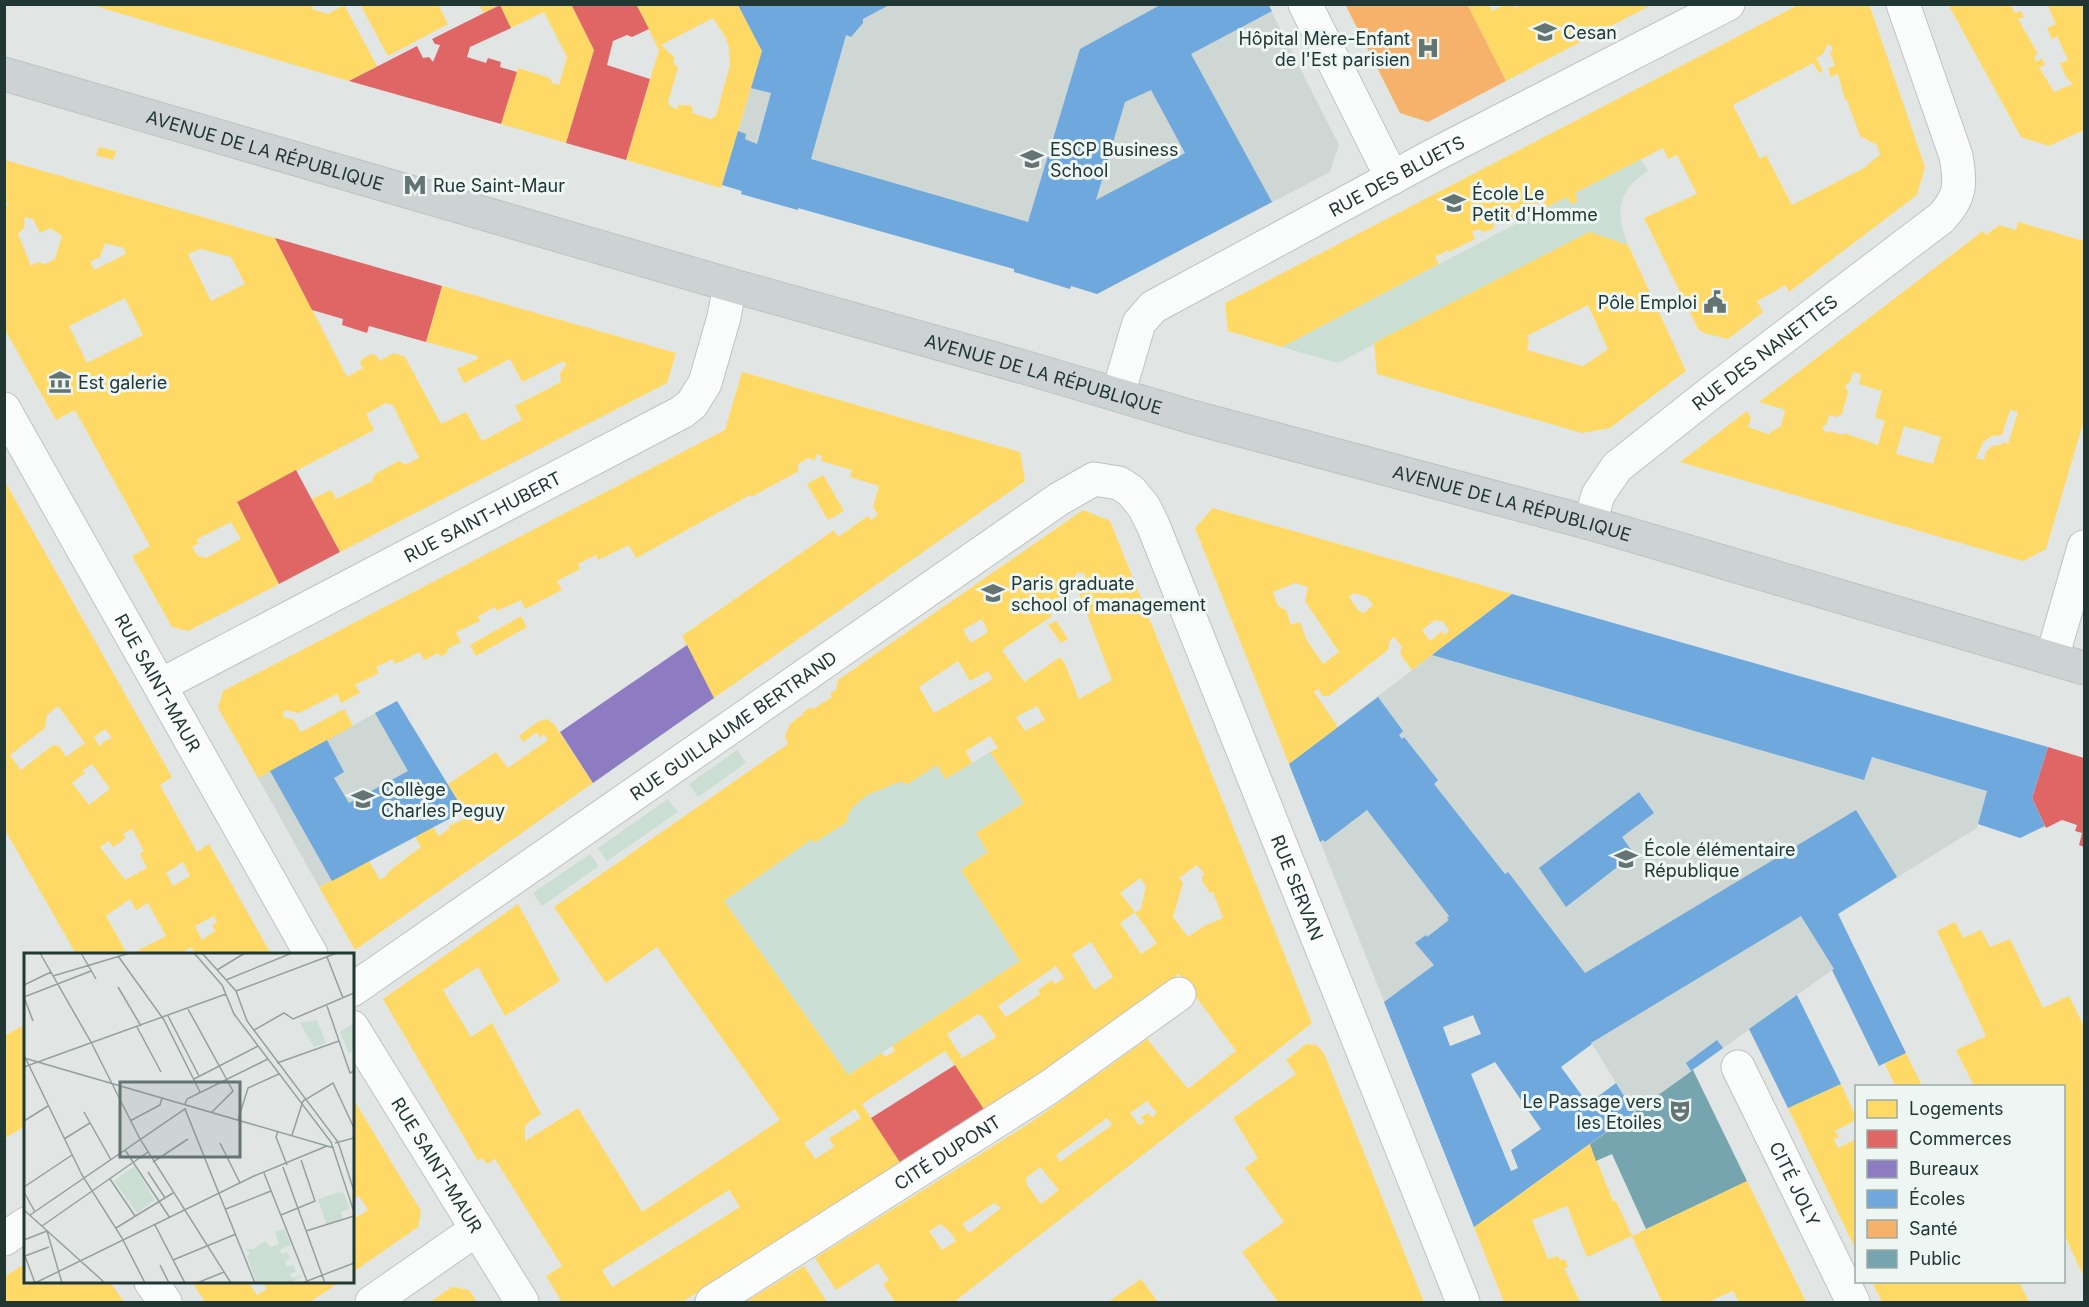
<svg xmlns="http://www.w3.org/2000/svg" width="2089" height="1307" viewBox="0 0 2089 1307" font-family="Inter,sans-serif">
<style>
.built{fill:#cfd7d4}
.green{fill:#caded3}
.homes{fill:#ffd966;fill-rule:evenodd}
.shops{fill:#e06666}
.offices{fill:#8e7cc3}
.schools{fill:#6fa8dc;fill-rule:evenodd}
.health{fill:#f6b26b}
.public{fill:#76a5af}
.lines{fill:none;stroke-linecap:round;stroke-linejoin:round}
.minor-casing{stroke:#bec3c1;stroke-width:35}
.major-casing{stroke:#bcc3c1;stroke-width:35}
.minor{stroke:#fafbfb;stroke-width:33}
.major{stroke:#cdd3d2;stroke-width:33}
.labels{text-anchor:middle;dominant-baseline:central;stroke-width:6;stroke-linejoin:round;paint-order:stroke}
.poi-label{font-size:18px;fill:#213734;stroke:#eef6f3;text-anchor:start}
.street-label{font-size:18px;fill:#213734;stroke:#eef6f3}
.inset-road{fill:none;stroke:#94a09e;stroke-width:1.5}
.view{fill:#647472;fill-opacity:0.15;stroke:#647472;stroke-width:3}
.inset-edge{fill:none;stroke:#213734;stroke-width:3}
</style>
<rect width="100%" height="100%" fill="#e1e6e4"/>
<g class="built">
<path d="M738 5H1268L1339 145 1330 172 1097 294 1072 286 1070 289 1014 272V269L799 208 798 210 741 194V191L722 185 762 51Z"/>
<path d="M1512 594 1874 698 1987 791 1977 828 1838 914 1856 953 1634 1112 1564 999 1537 990 1401 1044 1289 764Z"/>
<path d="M397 701 464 811 319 887 258 778Z"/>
</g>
<g class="green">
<path d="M1641 159 1648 171C1617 191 1615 212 1628 245L1589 233 1338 363 1282 347 1567 197 1571 204 1578 201 1575 193Z"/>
<path d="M737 750 746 763 698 797 689 784Z"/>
<path d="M990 752 1024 803 976 833 988 852 961 870 1020 961 848 1075 724 901 812 839 814 843 847 822C848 798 880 788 899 782H904L906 785 937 765 945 779Z"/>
<path d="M668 799 678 812 607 861 598 848Z"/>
<path d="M590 854 599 866 542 906 533 893Z"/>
</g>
<g class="homes">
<path d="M88 4H313L312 9 328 14 344 5 377 66 349 81Z"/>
<path d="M360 4H438L448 24 388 56Z"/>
<path d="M479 4H571L594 50 566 143 501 124 518 68 550 78 552 83 559 85 567 57 544 12 511 28 500 5 483 13Z"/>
<path d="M636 4H738L762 51 721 188 626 160 659 50ZM713 18 726 38 729 48 730 65 716 116 711 119 692 113 693 109 690 105H678L677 109 671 107 668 102 678 68 673 62 675 58 661 45Z"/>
<path d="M1467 4H1489L1492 11 1506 4H1513L1516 10V4H1653L1506 81Z"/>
<path d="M1800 4H1869L1925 167 1917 195 1789 292 1786 285 1757 301 1763 312 1728 339 1704 333 1698 329 1644 218 1697 194 1677 155 1668 159 1663 148 1575 193 1578 201 1571 204 1567 197 1547 207 1543 201 1529 208 1531 211 1505 224 1502 217 1495 220 1493 229 1483 232 1479 229 1472 232 1475 239 1449 252 1448 250 1435 257 1439 264 1282 347 1228 331 1225 303ZM1828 44 1833 48 1830 53 1835 66 1828 68 1831 77 1838 74 1845 100H1847L1860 136 1877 145 1880 155 1867 165 1868 166 1792 205 1766 155 1760 159 1733 105 1813 63 1819 73 1823 71 1816 58 1822 55Z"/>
<path d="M1948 4H2010L2015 13 2021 11 2024 17 2018 19 2038 54 2034 56 2036 62 2042 58 2045 65 2039 67 2054 92 2073 84 2066 77 2060 63 2068 60 2057 36 2052 39 2047 28 2056 24 2047 4H2084V130L2049 146 2021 137Z"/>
<path d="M99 147 116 151 113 160 96 155Z"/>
<path d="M5 160 275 238 347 377 363 368 360 363 362 359 372 354 376 355 379 361 394 353 405 357 441 424 466 412 482 441 522 420 515 406 561 382 560 373 566 365 564 361 522 382 510 359 464 383 457 369 477 359 478 356 426 342 442 286 676 353 667 383 340 552 312 499 331 490 336 499 372 481 375 474 399 461 405 465 419 458 393 405 386 403 366 414 374 430 237 502 279 584 188 631 172 627 132 556 150 546 75 410 56 420 4 328V211L8 203 5 201ZM25 217 33 219 40 233 50 228 62 236 55 259 45 264 37 262 31 266 18 234 24 228ZM105 243 124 248 126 254 94 270 90 262 100 257ZM201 249 231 257 245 284 211 301 188 254ZM125 298 143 335 87 363 69 326ZM231 522 241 539 206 558 197 555 192 547 199 543 197 539Z"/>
<path d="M2018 222 2084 241V420L2046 549 2023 561 1680 462 1747 411 1751 418 1748 427 1768 434 1781 426 1785 410 1783 409 1759 402 1983 231 1986 235 1999 225 2016 230ZM1853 372 1861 374 1859 384 1882 391 1875 417 1885 421 1878 445 1844 433 1843 435 1829 431 1826 433 1822 427 1827 424 1829 415 1836 417 1842 414 1848 392 1845 386 1850 382ZM2010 410 2018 412 2008 444 2003 442V444L1992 446 1986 452 1984 460 1976 458 1984 441 1992 436 2002 435ZM1904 426 1941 437 1933 464 1896 454Z"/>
<path d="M1589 232 1628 245 1686 371 1610 428 1582 433 1377 374 1374 343ZM1588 305 1608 349 1585 365 1582 366 1527 350 1529 341 1527 336Z"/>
<path d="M742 372 1020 452 1025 481 714 698 682 636 834 530 838 537 868 516 871 520 878 515 873 507 879 486 850 477 852 470 821 461 822 456 817 454 815 460 808 458 800 463 797 466 799 471 751 497 750 495 636 558 629 545 598 560 596 555 578 564 580 569 557 581 562 590 525 609 521 600 497 611 495 607 478 616 480 621 456 632 461 642 447 649 448 652 440 657 438 653 424 660 420 652 395 664 393 659 376 667 379 673 355 685 360 693 341 703 337 694 299 713 284 710 283 717 294 720 301 732 344 709 353 726 258 778 218 708 223 691 725 430Z"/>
<path d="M823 475 844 511 828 520 807 484Z"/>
<path d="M4 480 172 777 160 785 197 852 209 844 271 954H195L191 947 181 954H131L166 936 148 903 136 910 130 899 106 916 127 954H76L4 828ZM58 706 85 743 66 757 59 746 53 745 21 770 10 755 45 728 47 715ZM105 729 112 738 103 742 100 747 94 737ZM92 764 110 789 89 805 72 783 85 773 83 770ZM132 829 144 851 140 854 147 868 125 880 100 847 109 841 113 847 126 838 123 834ZM183 862 190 876 173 886 166 873ZM214 916 217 922 212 925 215 931 202 940 195 926Z"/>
<path d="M1213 508 1412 565 1512 594 1412 670 1400 654 1402 647 1394 637 1390 640 1388 650 1329 696H1322L1319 689 1314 692 1338 727 1289 764 1195 528ZM1295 583 1308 587 1305 601 1339 652 1323 664 1306 639 1300 622 1291 625 1286 610 1278 606 1273 592ZM1354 593 1367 597 1373 605 1364 613 1359 611 1349 597ZM1435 620 1444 622 1449 631 1444 635 1442 631 1430 641 1422 630Z"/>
<path d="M1083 510 1110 521 1312 1023 954 1302H895L883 1284 889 1280 878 1263 836 1290 815 1258 1030 1123 1147 1039 1188 1089 1236 1051 1179 974 1043 1074 985 1111 945 1051 862 1104 901 1164 682 1302H562L546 1276 562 1266 495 1159 487 1164 483 1158 478 1161 383 999 518 904 560 981 505 1016 478 967 443 990 471 1037 492 1023 541 1114 529 1122 525 1127V1141L578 1108 642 1212 780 1120 657 947 606 983 554 907 788 744 785 736 790 724 800 716 804 715 802 713 811 707 813 709 832 697 830 694 836 690 838 680ZM1077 572 1086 574 1079 593 1112 680 1079 699 1066 666 1060 657 1024 682 1002 650 1052 616 1046 607 1070 590ZM982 619 988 632 971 643 963 630ZM958 661 970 681 988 671 993 679 934 713 919 687ZM1037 706 1045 720 1025 731 1016 717ZM990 736 998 748 990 752 1024 803 976 833 988 852 961 870 1020 961 892 1046 895 1051 885 1057 882 1053 848 1075 724 901 812 839 814 843 847 822 848 815 853 807 867 795 899 782H904L906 785 937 765 945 779 972 763 966 751ZM1197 865 1205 875 1202 876V881L1210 893 1213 892 1223 918 1204 926 1188 937 1173 917 1183 883 1179 878ZM1140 878 1146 886 1141 909 1135 913 1157 943 1141 954 1120 923 1135 912 1120 893ZM1091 942 1113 977 1094 990 1072 954ZM1056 966 1064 978 1055 984 1052 980 1038 990 1040 994 1006 1017 998 1006ZM978 1014 983 1017 996 1037 962 1058 947 1034ZM1147 1101 1157 1113 1152 1117 1148 1113 1141 1117 1145 1122 1139 1125 1130 1113ZM855 1109 861 1118 829 1138 834 1147 815 1159 804 1143ZM1107 1118 1112 1125 1060 1162 1056 1155ZM1040 1167 1059 1190 1041 1204 1027 1185 1026 1178ZM729 1190 740 1207 612 1287 602 1270ZM994 1203 1001 1208 969 1233 962 1224ZM941 1224 951 1233 956 1241 942 1250 929 1231Z"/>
<path d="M521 616 527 627 476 656 470 645Z"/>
<path d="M1056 621 1068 639 1061 643 1048 625Z"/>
<path d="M546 719 554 724 593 783 355 950 319 887 369 861 380 880 387 875 389 871 421 847 415 837 433 827 439 836 449 829V826L468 817 448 784 496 752 508 768 548 740 544 734 540 738 537 732 523 742 519 736 537 722Z"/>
<path d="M1955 922 1963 938 1981 930 1990 947 2010 939 2043 1008 2069 996 2084 1027V1088L2082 1089 2084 1094V1277L2064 1234V1086H1974L1956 1050 1986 1036 1937 931Z"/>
<path d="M26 1024V1126L5 1138 7 1142 4 1143V1048L7 1046 4 1036Z"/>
<path d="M1306 1044 1316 1045 1324 1053 1424 1302H1278L1242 1252 1284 1222 1245 1168 1258 1158 1233 1118 1296 1074 1286 1060Z"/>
<path d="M1906 1053 1922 1086H1895L1885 1064Z"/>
<path d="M1841 1084 1856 1117V1120L1835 1131 1839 1137 1834 1139 1838 1148 1856 1139V1250L1788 1108Z"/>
<path d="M352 1097 421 1211 418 1227 352 1273V1210L357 1217 368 1210 359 1196 352 1200Z"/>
<path d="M1590 1144 1613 1201H1616L1632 1236 1587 1257 1567 1206 1532 1220 1548 1259 1558 1256 1560 1260 1565 1259 1568 1267 1564 1268 1580 1302H1504L1474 1227Z"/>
<path d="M1747 1181 1806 1302H1739L1733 1291 1708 1302H1662L1632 1236Z"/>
<path d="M26 1263V1282H110L124 1302H4V1277Z"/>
<path d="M804 1266 827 1302H745Z"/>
<path d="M1141 1279 1158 1302H1108Z"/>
<path d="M192 1282H248L257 1295 267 1289 262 1282H340L310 1302H205Z"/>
<path d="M1872 1282H2019L2029 1302H1882Z"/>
<path d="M452 1287 469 1290 477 1302H430Z"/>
</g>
<g class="shops">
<path d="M571 4H636L649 29 632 37 627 35 613 41 607 65 650 79 626 160 566 143 594 50Z"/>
<path d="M500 5 511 28 470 47 467 57 486 63 488 58 501 62 500 67 517 72 501 124 349 81 417 46 423 58 429 57 433 62 440 45 435 44 432 39Z"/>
<path d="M275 238 442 286 426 342 369 326 367 333 342 325 343 319 312 310Z"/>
<path d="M296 470 340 552 279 584 237 502Z"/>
<path d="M2048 747 2084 758V847L2079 845 2082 833 2075 831 2077 825 2062 820 2046 828 2032 798Z"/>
<path d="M955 1065 985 1111 901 1164 871 1118Z"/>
</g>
<path class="offices" d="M687 645 714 698 593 783 560 732Z"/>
<g class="schools">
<path d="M1162 4H1268L1272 11 1191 54 1272 202 1097 294 1071 286 1070 289 1014 272V269L798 208V210L741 194 742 191 722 185 738 131 746 134 745 139 757 144 771 93 751 88 762 51 738 5H889L863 19V23L851 37 846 35 811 159 1028 222 1080 49ZM1151 90 1185 153 1096 200 1125 102Z"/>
<path d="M1512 594 2048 747 2032 798 2045 826 2020 838 1978 824 1987 791 1872 757 1864 780 1432 655Z"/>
<path d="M1378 697 1403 731 1399 735 1402 739 1404 737 1438 780 1434 784 1505 874 1508 872 1585 973 1856 810 1897 877 1838 914 1906 1053 1879 1066 1832 970 1834 969 1801 916 1591 1043 1592 1044 1561 1067 1588 1104 1616 1083 1634 1112 1474 1227 1384 1002 1434 965 1415 943 1426 935 1427 937 1449 920 1447 918 1449 916 1367 810 1325 842 1323 840 1320 842 1289 764ZM1473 1015 1481 1034 1450 1046 1443 1027ZM1495 1062 1541 1129 1511 1150 1518 1168 1511 1171 1471 1074Z"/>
<path d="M397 701 464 811 332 881 270 771 327 740 344 772 334 778 349 803 408 771 375 713Z"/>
<path d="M1639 792 1654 813 1622 837 1634 854 1566 907 1539 868Z"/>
<path d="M1797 995 1841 1084 1788 1108 1749 1029Z"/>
<path d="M1717 1040 1723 1048 1691 1071 1686 1063Z"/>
</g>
<path class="health" d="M1345 4H1467L1506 81 1428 122 1400 113Z"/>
<path class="public" d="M1693 1070 1747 1181 1646 1229 1612 1154 1596 1161 1590 1144Z"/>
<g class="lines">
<g class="minor-casing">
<g id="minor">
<path d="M1305 4 1392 178"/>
<path id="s1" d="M1118 394 1139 323 1153 307 1436 154 1728 4"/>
<path id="s2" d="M4 409 311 954"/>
<path id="s3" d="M1590 523 1598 495 1617 467 1713 391 1941 218C1961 197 1961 184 1956 156L1903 4"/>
<path d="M2052 658 2084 547"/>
<path id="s4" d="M161 685 682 412 692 404 705 383 724 317 730 285"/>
<path id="s5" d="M352 990 1059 499 1094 479 1119 483 1131 491 1144 507 1153 525 1463 1302"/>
<path id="s6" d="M352 1027 522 1302"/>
<path id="s7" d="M1738 1067 1853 1302"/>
<path d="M4 1239 26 1224"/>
<path d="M151 1282 165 1302"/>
<path d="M372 1302 477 1229"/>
<path id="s8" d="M712 1302 1048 1088 1179 994"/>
</g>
</g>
<g class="major-casing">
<g id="major">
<path id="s9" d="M4 74 730 285 1027 368 1192 417 1590 523 2084 668"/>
</g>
</g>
<use href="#minor" class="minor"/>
<use href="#major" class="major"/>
</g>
<defs>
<g id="university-bare" transform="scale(1.8)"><path d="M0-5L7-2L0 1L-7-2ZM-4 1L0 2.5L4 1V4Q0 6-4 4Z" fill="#647472" stroke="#eef6f3" stroke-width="2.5" paint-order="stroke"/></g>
<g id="hospital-bare" transform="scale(1.8)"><path d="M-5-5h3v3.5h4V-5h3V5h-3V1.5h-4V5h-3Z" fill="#647472" stroke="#eef6f3" stroke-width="2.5" paint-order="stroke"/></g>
<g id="metro-bare" transform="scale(1.8)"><path d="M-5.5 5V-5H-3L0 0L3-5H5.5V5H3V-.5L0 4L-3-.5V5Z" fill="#647472" stroke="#eef6f3" stroke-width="2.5" paint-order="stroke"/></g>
<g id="school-bare" transform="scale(1.8)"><path d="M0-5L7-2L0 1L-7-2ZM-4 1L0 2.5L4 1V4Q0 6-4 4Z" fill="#647472" stroke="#eef6f3" stroke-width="2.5" paint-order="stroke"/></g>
<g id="civic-bare" transform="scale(1.8)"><path d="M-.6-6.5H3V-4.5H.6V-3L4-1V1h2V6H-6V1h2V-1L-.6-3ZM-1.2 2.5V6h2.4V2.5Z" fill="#647472" stroke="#eef6f3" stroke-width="2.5" paint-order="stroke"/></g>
<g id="museum-bare" transform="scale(1.8)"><path d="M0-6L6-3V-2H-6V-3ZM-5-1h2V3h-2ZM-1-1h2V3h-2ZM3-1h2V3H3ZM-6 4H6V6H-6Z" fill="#647472" stroke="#eef6f3" stroke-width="2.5" paint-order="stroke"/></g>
<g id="theatre-bare" transform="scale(1.8)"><path d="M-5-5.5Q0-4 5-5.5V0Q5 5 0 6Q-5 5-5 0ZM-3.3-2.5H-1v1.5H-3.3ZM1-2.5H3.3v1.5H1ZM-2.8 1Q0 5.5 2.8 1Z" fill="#647472" stroke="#eef6f3" stroke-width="2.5" paint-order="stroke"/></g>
</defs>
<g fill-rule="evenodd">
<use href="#university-bare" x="1545" y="32"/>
<use href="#hospital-bare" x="1428" y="48"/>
<use href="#university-bare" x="1032" y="159"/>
<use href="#metro-bare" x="415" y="185"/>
<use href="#school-bare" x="1454" y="203"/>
<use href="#civic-bare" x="1715" y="302"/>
<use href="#museum-bare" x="60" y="382"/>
<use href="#school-bare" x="993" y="593"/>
<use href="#school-bare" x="363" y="799"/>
<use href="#school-bare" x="1626" y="859"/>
<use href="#theatre-bare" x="1680" y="1111"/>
</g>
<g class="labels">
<g class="poi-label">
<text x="1563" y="32">Cesan</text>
<text x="1410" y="38" text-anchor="end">Hôpital Mère-Enfant<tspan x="1410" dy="21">de l'Est parisien</tspan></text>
<text x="1050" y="149">ESCP Business<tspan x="1050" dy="21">School</tspan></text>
<text x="433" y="185">Rue Saint-Maur</text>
<text x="1472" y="193">École Le<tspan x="1472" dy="21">Petit d'Homme</tspan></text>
<text x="1697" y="302" text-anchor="end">Pôle Emploi</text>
<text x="78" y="382">Est galerie</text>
<text x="1011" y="583">Paris graduate<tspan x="1011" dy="21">school of management</tspan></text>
<text x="381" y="789">Collège<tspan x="381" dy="21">Charles Peguy</tspan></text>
<text x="1644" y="849">École élémentaire<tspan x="1644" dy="21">République</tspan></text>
<text x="1662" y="1101" text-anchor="end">Le Passage vers<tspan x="1662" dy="21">les Etoiles</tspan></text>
</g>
<g class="street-label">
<text stroke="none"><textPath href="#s9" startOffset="272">AVENUE DE LA RÉPUBLIQUE</textPath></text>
<text stroke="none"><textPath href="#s1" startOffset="372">RUE DES BLUETS</textPath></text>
<text stroke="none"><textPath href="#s3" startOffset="250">RUE DES NANETTES</textPath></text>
<text stroke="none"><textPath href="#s9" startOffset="1082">AVENUE DE LA RÉPUBLIQUE</textPath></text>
<text stroke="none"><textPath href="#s9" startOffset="1568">AVENUE DE LA RÉPUBLIQUE</textPath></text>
<text stroke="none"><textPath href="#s4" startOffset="363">RUE SAINT-HUBERT</textPath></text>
<text stroke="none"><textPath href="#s2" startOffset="314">RUE SAINT-MAUR</textPath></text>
<text stroke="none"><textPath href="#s5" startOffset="464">RUE GUILLAUME BERTRAND</textPath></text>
<text stroke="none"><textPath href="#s5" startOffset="1372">RUE SERVAN</textPath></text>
<text stroke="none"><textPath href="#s8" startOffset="279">CITÉ DUPONT</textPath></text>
<text stroke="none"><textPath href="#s6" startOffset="162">RUE SAINT-MAUR</textPath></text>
<text stroke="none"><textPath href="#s7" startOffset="130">CITÉ JOLY</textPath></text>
</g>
</g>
<g transform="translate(24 953)">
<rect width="330" height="330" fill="#e1e6e4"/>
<path d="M293 67 302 90 290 94 276 70ZM330 70V97L325 100 316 79ZM110 213 131 247 113 260 90 228ZM319 238 326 256 317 259 319 266 302 271 294 246ZM260 276 267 292 256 297 258 301 263 299 266 305 261 309 263 313 269 312 272 319 266 321 267 325 279 322 267 330H233L223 304 226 300 221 296H230L241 288 247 294 255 291 251 279Z" fill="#caded3"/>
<path class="inset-road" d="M16 0 68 91 116 186 207 330M57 0 72 26M170 0 198 32 210 61 307 189 330 259M178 0 212 38 223 68 314 189 330 238M94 3 140 67 176 139M303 4 319 45M193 17 221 0M29 23 106 0M202 27 268 0M0 32 27 19M94 34 117 73M212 38 313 0M0 44 67 18M0 44 9 68M303 53 326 120 330 118M164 56 209 138 188 159M144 63 175 123M113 74 137 119M230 77 260 60 269 66 330 40M0 102 58 222 98 285 121 330M0 105 310 195M253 110 315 88M0 114 202 41M170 126 234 93M161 151 163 146 244 106M60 159 87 207M214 167 224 135 255 121M0 168 24 153M106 168 136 152 138 145M254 178 252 184 263 212M268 182 279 148 309 130 330 175M40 186 66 170M196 190 216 230M311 190 330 185M101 197 146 265M129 209 164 186M259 214 301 330M124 219 141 245M240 220 283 328M86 226 111 263M0 234 48 202M0 239 11 259M202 256 247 238M0 257 81 330M6 262 161 156 231 330M257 262 291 248 277 207M131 272 161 330M18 273 124 199M92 275 149 240M282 278 330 263M0 287 23 278 38 330M1 303 11 330 230 223 303 193M1 303 25 294M149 307 212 281M136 312 145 330M173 330 200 319M278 330 330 310"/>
<path class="view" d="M96 129H216V204H96Z"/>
<rect width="330" height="330" class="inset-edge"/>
</g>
<rect width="2089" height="1307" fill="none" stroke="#213734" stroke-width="12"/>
<rect x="1855" y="1085" width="210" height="198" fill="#eef6f3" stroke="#9caaa7" stroke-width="1.5"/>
<rect x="1867" y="1100" width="30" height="18" fill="#ffd966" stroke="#9caaa7" stroke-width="1.5"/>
<text x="1909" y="1115" font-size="18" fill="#213734">Logements</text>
<rect x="1867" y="1130" width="30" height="18" fill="#e06666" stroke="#9caaa7" stroke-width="1.5"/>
<text x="1909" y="1145" font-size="18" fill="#213734">Commerces</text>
<rect x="1867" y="1160" width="30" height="18" fill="#8e7cc3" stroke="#9caaa7" stroke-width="1.5"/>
<text x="1909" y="1175" font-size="18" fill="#213734">Bureaux</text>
<rect x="1867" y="1190" width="30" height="18" fill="#6fa8dc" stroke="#9caaa7" stroke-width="1.5"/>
<text x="1909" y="1205" font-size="18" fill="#213734">Écoles</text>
<rect x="1867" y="1220" width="30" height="18" fill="#f6b26b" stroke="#9caaa7" stroke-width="1.5"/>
<text x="1909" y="1235" font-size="18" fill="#213734">Santé</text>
<rect x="1867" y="1250" width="30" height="18" fill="#76a5af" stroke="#9caaa7" stroke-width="1.5"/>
<text x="1909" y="1265" font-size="18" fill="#213734">Public</text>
</svg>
